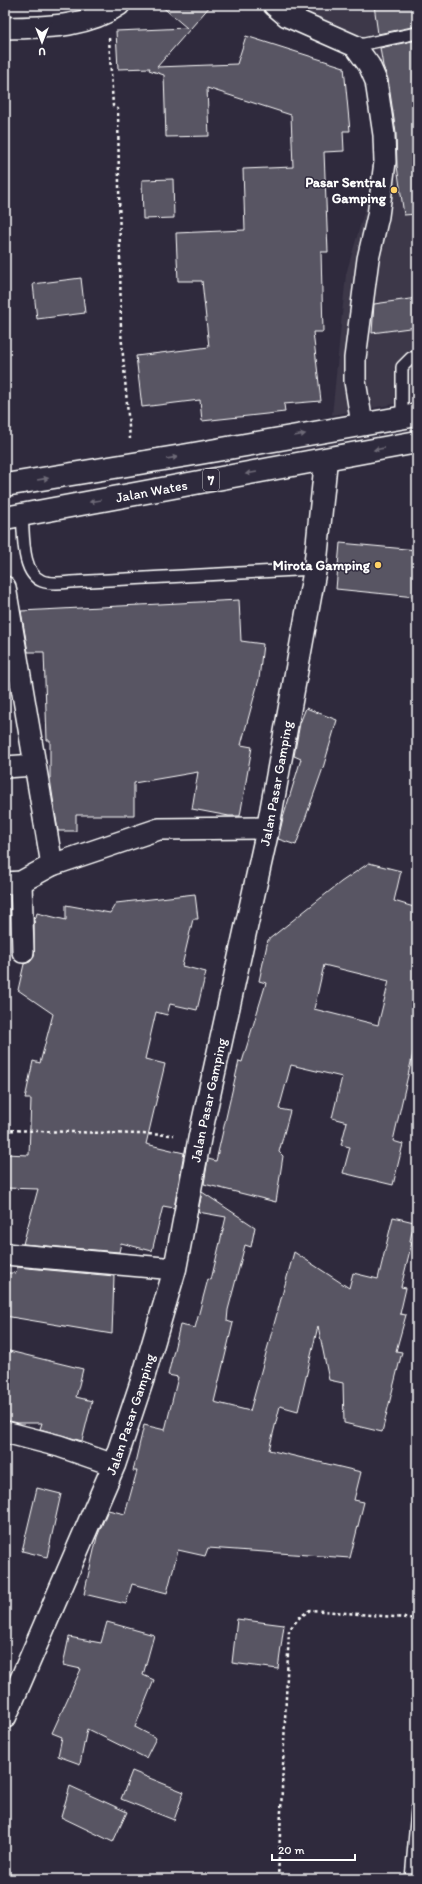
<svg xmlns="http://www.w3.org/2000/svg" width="422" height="1884" viewBox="0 0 422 1884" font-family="Itim,sans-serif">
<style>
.built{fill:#3c3749}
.building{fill:#595564;stroke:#fff;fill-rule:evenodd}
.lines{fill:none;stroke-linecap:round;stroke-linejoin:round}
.lane-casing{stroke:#fff;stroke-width:14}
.street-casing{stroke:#fff;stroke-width:24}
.secondary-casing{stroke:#fff;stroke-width:25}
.highway-casing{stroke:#fff;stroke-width:25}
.path{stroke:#fff;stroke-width:2.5;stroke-dasharray:3 3;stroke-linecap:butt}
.lane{stroke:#2f2a3d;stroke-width:11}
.street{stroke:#2f2a3d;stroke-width:21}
.secondary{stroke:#2f2a3d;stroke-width:22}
.highway{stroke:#2f2a3d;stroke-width:22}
.oneway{fill:#6d6a77}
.poi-dot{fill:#ffd166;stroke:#2f2a3d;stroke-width:1.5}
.labels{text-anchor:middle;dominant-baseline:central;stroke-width:3;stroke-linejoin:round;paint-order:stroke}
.shield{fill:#2f2a3d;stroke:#c1bfc5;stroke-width:1}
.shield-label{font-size:13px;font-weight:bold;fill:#fff}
.poi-label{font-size:14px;font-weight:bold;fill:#fff;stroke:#2f2a3d;text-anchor:end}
.street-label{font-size:14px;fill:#fff;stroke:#2f2a3d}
</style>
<rect width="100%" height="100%" fill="#2f2a3d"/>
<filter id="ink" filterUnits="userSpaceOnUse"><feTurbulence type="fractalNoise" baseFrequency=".025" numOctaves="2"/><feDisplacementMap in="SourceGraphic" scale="8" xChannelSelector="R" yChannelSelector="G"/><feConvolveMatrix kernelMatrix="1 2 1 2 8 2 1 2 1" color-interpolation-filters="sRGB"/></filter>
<g filter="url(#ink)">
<path class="built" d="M268 5H417V400L332 415 346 274 380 158 371 81 351 51Z"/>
<g class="building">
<path d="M160 5H211L157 67 237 64 246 36 344 67 350 131H343L344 151 324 152 328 252H321L323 332H313L321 401 284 404 285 412 202 421 200 400 142 407 136 356 209 347 202 281H178L176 233 245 230 243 169 293 167 291 115 207 88 209 136 166 137 164 75 149 70 150 68 118 69 116 31 187 28Z"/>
<path d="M374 5H417V26L378 34Z"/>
<path d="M417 40V214L404 215 397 166 396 133 388 79 383 66 380 48Z"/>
<path d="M173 179 174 218 143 219 142 180Z"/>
<path d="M81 278 85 313 37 319 33 284Z"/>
<path d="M417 298V327L372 333 374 304Z"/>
<path d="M340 543 417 550 415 597 336 589Z"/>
<path d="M239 600 241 641 263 644 259 679 241 745 252 747 240 816H229L192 809 198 772 134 783V815H76V831H58L50 779V740H47L44 652H28L21 611Z"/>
<path d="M306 708 337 720 323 768 296 845 278 839 283 818 301 759 294 756 300 723Z"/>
<path d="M369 863 401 871 394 901 417 908V1036L393 1141 403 1144 393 1185 343 1173 350 1147 341 1145 347 1122 332 1118 342 1077 291 1065 279 1109 290 1111 279 1152 283 1156 276 1202 204 1184 208 1159 216 1161 239 1061 242 1062 266 983 259 981 268 940 341 882ZM324 965 389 981 378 1025 314 1009Z"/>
<path d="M195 894 198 919H193L182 966 206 972 197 1010 170 1004 167 1015 156 1012 145 1059 165 1064 146 1144 184 1153 174 1208 163 1206 152 1251 121 1243 119 1252 23 1244 38 1189 5 1188V1154L29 1155 31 1099H25L33 1061 40 1063 53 1014 18 990 24 964 30 962 34 957V924L37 913 66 920V905L110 913 116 903Z"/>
<path d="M202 1192 255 1227 251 1247 245 1245 228 1310 227 1321 233 1323 214 1402 250 1411 294 1252 349 1288 353 1273 378 1279 393 1217 414 1222 410 1241 412 1242 401 1287 406 1288 400 1314 406 1315 396 1351 402 1352 382 1432 344 1423 343 1383 329 1380 318 1326 298 1411 280 1406 269 1450 361 1472 354 1500 364 1502 350 1558 208 1548 205 1556 178 1550 167 1593 132 1584 126 1604 84 1594 97 1537 108 1510 125 1514 137 1471H133L144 1425 165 1430 178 1377 168 1375 180 1325 195 1328 208 1279 211 1280 226 1217 198 1212Z"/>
<path d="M17 1267 114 1276 112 1334 5 1316V1273H16Z"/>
<path d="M5 1350 83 1369 76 1397 92 1401 82 1441 40 1429 42 1423H18L5 1420Z"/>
<path d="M37 1488 61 1494 47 1557 22 1551Z"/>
<path d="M237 1619 284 1625 278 1669 232 1663Z"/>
<path d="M107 1622 154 1635 143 1675 154 1680 135 1727 156 1738 146 1758 87 1729 80 1764 58 1756 62 1737 52 1733 81 1669 63 1665 69 1637 101 1643Z"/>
<path d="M132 1771 184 1792 174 1820 121 1799Z"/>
<path d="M70 1786 127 1812 113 1842 61 1817Z"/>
</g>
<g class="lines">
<g class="lane-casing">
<g id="lane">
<path d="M355 46 417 33"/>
<path d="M402 417V367L411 358 417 357"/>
<path d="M22 515C24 533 21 573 42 581 50 584 62 583 71 582L315 569"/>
<path d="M411 1879 417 1809"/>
</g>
</g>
<g class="street-casing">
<g id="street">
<path d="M274 5 287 16 355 46 369 65 376 81 384 135 385 162 378 216 368 259 355 358V381L362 424"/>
<path d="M5 28C44 27 86 28 119 5"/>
<path d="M5 587 52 865"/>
<path d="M5 767 35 765"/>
<path d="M21 882 23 952"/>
<path d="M5 883 21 882 52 865 159 829 268 828"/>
<path d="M5 1254 175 1269"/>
<path d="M5 1432 59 1446 114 1465"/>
</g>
</g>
<g class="secondary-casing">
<g id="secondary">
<path id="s1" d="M5 1717 114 1465 143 1378 175 1269 200 1136 268 828 315 569 326 460"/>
</g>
</g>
<g class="highway-casing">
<g id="highway">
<path d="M5 485 188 455 417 415"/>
<path id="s2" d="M5 518 417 442"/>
</g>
</g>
<g class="path">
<path d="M109 38 113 106 118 109 121 332 130 439"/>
<path d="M5 1130 174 1135"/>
<path d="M278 1879 289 1630 300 1617 310 1610 417 1619"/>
</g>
<use href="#lane" class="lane"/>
<use href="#street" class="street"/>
<use href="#secondary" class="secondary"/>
<use href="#highway" class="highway"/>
</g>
<defs><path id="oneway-solid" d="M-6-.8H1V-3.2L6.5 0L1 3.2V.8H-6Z"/></defs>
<g class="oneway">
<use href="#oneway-solid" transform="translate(300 435) rotate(-10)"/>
<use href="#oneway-solid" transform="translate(379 449) rotate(169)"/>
<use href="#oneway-solid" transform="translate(172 458) rotate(-9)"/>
<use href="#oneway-solid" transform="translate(251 473) rotate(170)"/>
<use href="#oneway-solid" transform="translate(43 479) rotate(-9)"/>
<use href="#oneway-solid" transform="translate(95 501) rotate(170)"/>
</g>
</g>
<g class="poi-dot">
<circle cx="394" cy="190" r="4"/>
<circle cx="378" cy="565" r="4"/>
</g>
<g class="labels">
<rect class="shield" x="203" y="469" width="16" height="22" rx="3"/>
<g class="shield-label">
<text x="211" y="480">7</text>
</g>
<g class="poi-label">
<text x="386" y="182">Pasar Sentral<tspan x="386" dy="16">Gamping</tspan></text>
<text x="370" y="565">Mirota Gamping</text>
</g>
<g class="street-label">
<text stroke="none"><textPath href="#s2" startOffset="149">Jalan Wates</textPath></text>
<text stroke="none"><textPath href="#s1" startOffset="976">Jalan Pasar Gamping</textPath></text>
<text stroke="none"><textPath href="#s1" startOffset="652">Jalan Pasar Gamping</textPath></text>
<text stroke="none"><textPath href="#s1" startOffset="328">Jalan Pasar Gamping</textPath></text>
</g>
</g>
<rect width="422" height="1884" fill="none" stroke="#2f2a3d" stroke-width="20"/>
<rect x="10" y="10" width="402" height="1864" fill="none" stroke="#fff" stroke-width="1.5" filter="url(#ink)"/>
<g transform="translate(42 42) rotate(180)" stroke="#2f2a3d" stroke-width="3" paint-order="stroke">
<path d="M0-3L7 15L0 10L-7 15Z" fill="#ffffff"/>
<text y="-6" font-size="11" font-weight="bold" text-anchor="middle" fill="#ffffff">U</text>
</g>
<path d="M272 1854v6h83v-6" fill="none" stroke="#ffffff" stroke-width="2"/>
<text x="278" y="1854" font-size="12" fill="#ffffff" stroke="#2f2a3d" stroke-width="3" paint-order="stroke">20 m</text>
</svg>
